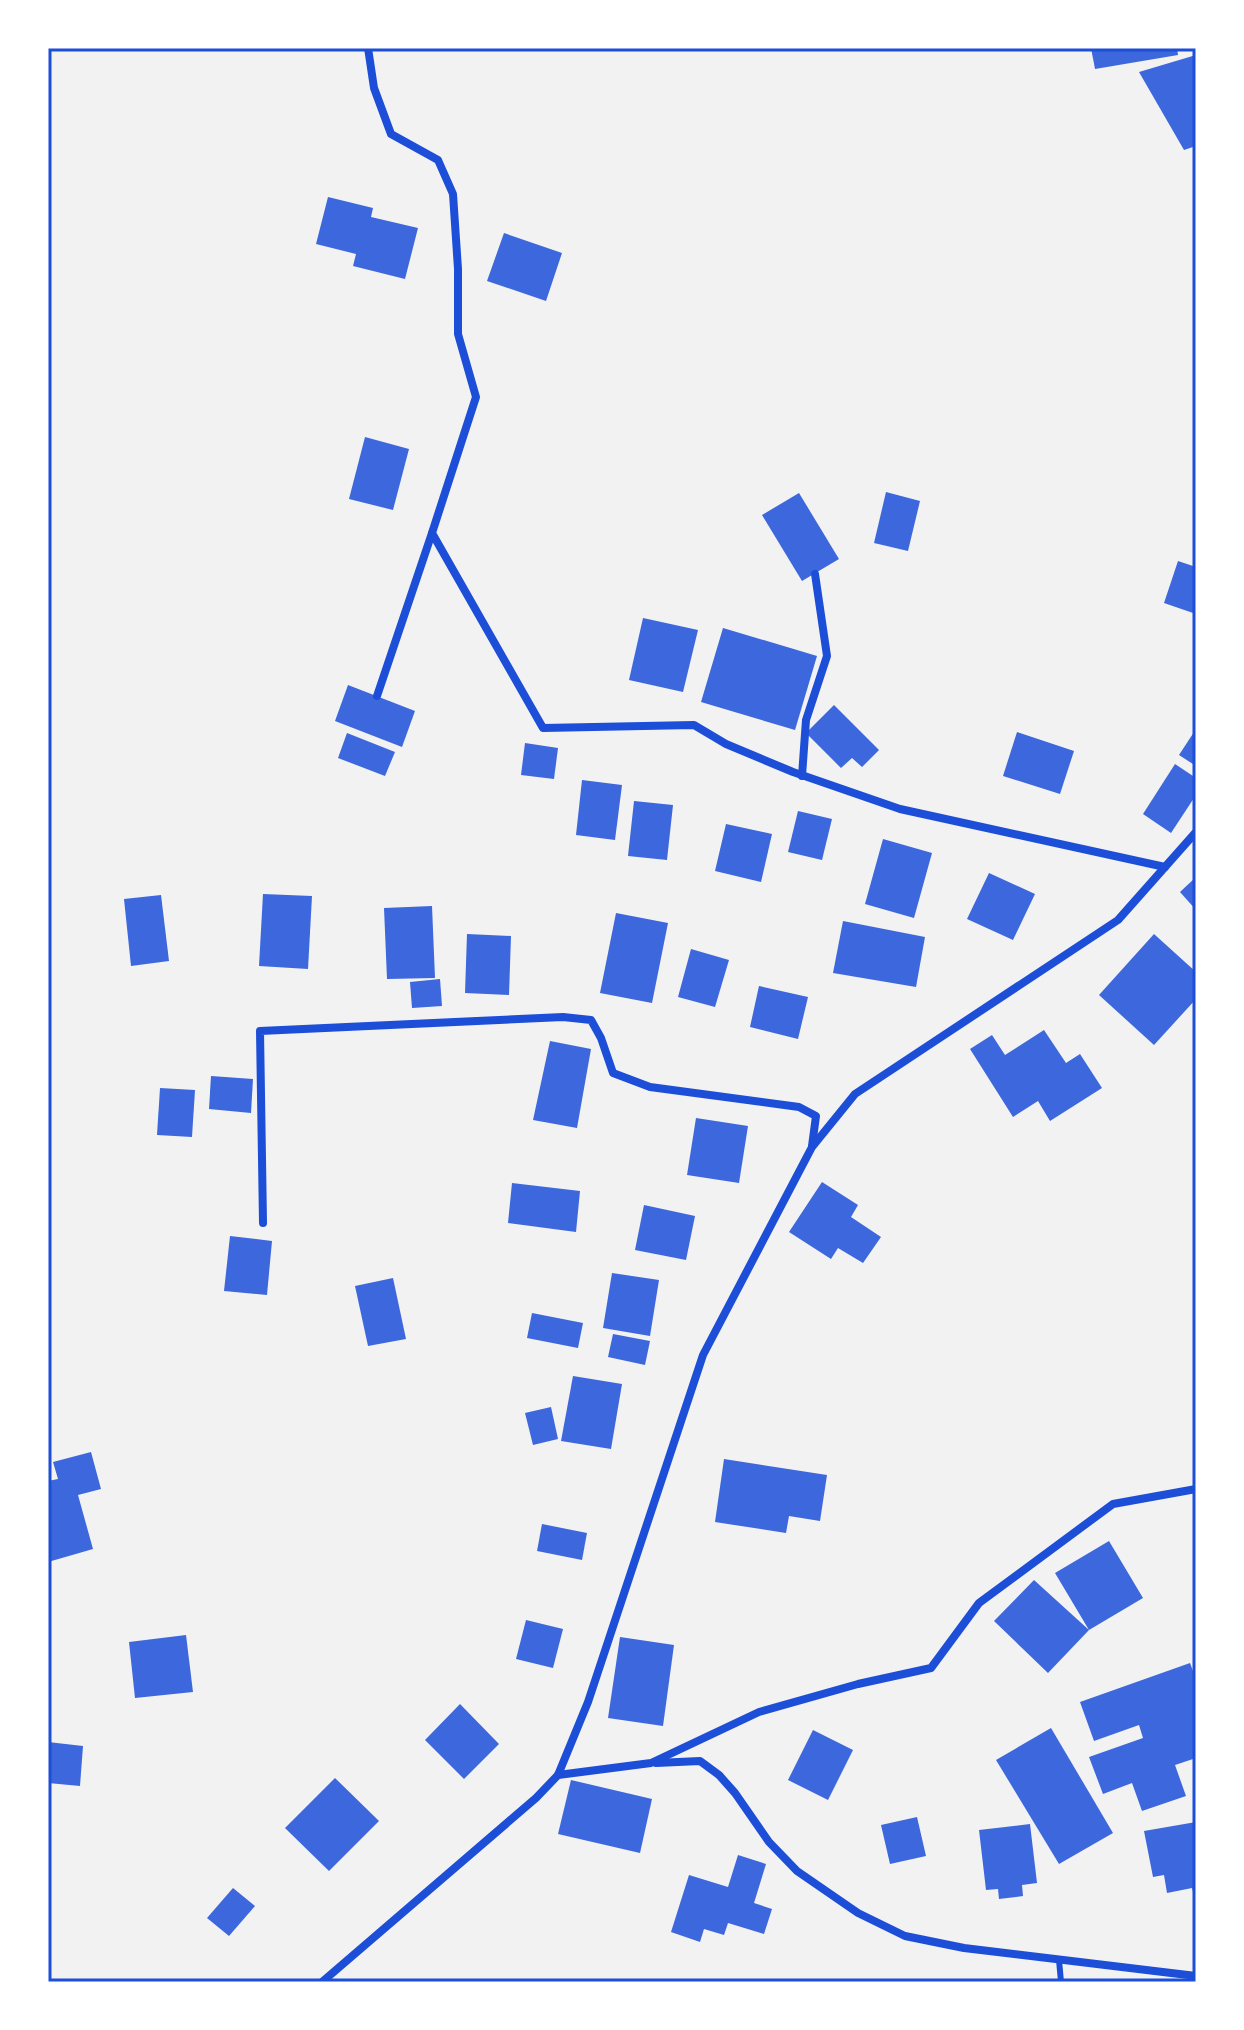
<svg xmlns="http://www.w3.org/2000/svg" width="1244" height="2030" viewBox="0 0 1244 2030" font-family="'PT Sans',sans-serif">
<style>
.building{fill:#3d67dc}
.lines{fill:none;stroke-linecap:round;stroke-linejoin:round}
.service{stroke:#1d4ed8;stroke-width:6}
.minor{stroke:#1d4ed8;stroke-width:8}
.neatline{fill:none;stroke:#1d4ed8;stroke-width:3}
</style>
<rect width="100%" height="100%" fill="#f2f2f2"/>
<g class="building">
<path d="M1091 48H1177L1178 55 1095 69Z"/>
<path d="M1196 55V146L1184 150 1139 72Z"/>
<path d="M328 197 373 208 371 217 418 228 405 279 353 266 356 254 316 244Z"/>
<path d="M504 233 562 253 546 301 487 281Z"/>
<path d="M365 437 409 449 393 510 349 499Z"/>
<path d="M886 492 920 501 908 551 874 543Z"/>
<path d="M799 493 839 559 802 581 762 515Z"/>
<path d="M1178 561 1196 567V614L1164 603Z"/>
<path d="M643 618 698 630 683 692 629 680Z"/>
<path d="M723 628 817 656 795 730 701 702Z"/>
<path d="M348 685 415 711 402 747 335 721Z"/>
<path d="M834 705 879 750 862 767 852 758 841 768 806 733Z"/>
<path d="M1196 729V766L1179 755Z"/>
<path d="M1017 732 1074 751 1060 794 1003 776Z"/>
<path d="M347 733 395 752 385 776 338 758Z"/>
<path d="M525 743 558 748 554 779 521 775Z"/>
<path d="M1175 764 1196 778V795L1171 833 1143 814Z"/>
<path d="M582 780 622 785 615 840 576 835Z"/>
<path d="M634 801 673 805 667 860 628 856Z"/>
<path d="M798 811 832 819 822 860 788 852Z"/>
<path d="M726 824 772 834 761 882 715 871Z"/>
<path d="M883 839 932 853 914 918 865 904Z"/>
<path d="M989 873 1035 894 1013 940 967 919Z"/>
<path d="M1196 877V910L1180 892Z"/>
<path d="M263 894 312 896 308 969 259 966Z"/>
<path d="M161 895 169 961 131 966 124 899Z"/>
<path d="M432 906 435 978 387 979 384 908Z"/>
<path d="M616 913 668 923 652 1003 600 993Z"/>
<path d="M843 921 925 937 916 987 833 973Z"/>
<path d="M467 934 511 936 509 995 465 993Z"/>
<path d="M1154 934 1196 972V999L1154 1045 1099 995Z"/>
<path d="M691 949 729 960 715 1007 678 997Z"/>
<path d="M440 979 442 1006 412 1008 410 982Z"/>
<path d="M759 986 808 997 798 1039 750 1027Z"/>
<path d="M1044 1030 1066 1063 1080 1054 1102 1088 1050 1121 1038 1101 1013 1117 970 1049 992 1035 1005 1055Z"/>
<path d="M550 1041 591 1049 577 1128 533 1120Z"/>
<path d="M211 1076 253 1079 251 1113 209 1109Z"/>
<path d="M160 1088 195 1090 192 1137 157 1135Z"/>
<path d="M696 1118 748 1126 739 1183 687 1175Z"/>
<path d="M822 1182 858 1205 851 1217 881 1237 863 1263 838 1248 831 1259 789 1232Z"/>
<path d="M512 1183 580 1191 576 1232 508 1223Z"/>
<path d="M644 1205 695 1216 686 1260 635 1250Z"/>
<path d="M230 1236 272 1241 267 1295 224 1291Z"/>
<path d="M612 1273 659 1280 650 1336 603 1328Z"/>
<path d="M393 1278 406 1339 368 1346 355 1286Z"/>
<path d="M532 1313 583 1323 578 1348 527 1338Z"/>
<path d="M613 1334 650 1341 645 1365 608 1357Z"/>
<path d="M573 1376 622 1384 611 1449 561 1441Z"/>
<path d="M551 1407 558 1439 533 1445 525 1413Z"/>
<path d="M91 1452 101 1489 78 1495 93 1549 48 1562V1481L58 1479 53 1462Z"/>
<path d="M724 1459 827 1475 820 1521 789 1516 786 1533 715 1522Z"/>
<path d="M542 1524 587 1533 582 1560 537 1551Z"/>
<path d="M1109 1541 1143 1598 1089 1630 1048 1673 994 1621 1034 1580 1089 1630 1055 1573Z"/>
<path d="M526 1620 563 1629 553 1668 516 1659Z"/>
<path d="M186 1635 193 1692 135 1698 129 1642Z"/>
<path d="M620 1637 674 1645 663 1726 608 1718Z"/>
<path d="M1190 1663 1196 1679V1758L1175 1765 1186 1796 1142 1811 1132 1783 1103 1794 1089 1757 1143 1738 1139 1725 1094 1741 1080 1702Z"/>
<path d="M460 1704 499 1744 464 1779 425 1740Z"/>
<path d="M1051 1728 1113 1833 1059 1864 996 1760Z"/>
<path d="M813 1730 853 1750 828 1800 788 1780Z"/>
<path d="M48 1742 83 1746 80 1786 48 1783Z"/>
<path d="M335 1778 379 1821 329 1871 285 1828Z"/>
<path d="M571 1780 652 1799 640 1853 558 1834Z"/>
<path d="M917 1817 926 1856 890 1864 881 1825Z"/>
<path d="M1196 1822V1900H1195L1192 1888 1167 1893 1164 1875 1153 1877 1144 1831Z"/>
<path d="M1030 1824 1037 1883 1022 1885 1023 1896 999 1899 998 1889 986 1890 979 1830Z"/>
<path d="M738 1855 766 1864 754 1903 772 1909 764 1934 728 1923 724 1935 704 1929 700 1942 671 1932 689 1875 728 1887Z"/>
<path d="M233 1888 255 1906 229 1936 207 1918Z"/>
</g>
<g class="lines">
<path class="service" d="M1059 1960 1061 1982"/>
<g class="minor">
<path d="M368 48 374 88 391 134 438 160 453 194 458 269V334L476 397 432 533 543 728 694 725 726 744 793 772 900 809 1165 867"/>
<path d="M377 696 432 533"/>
<path d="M802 776 806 720 827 656 815 574"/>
<path d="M263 1223 260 1031 563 1017 591 1020 601 1038 613 1073 650 1087 799 1107 816 1116 812 1146"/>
<path d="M656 1763 700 1761 719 1775 735 1793 769 1842 797 1871 858 1913 905 1936 964 1948 1196 1976"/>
<path d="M558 1775 651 1763 759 1712 858 1684 931 1668 979 1603 1113 1504 1196 1489"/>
<path d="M322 1982 536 1798 558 1775 588 1702 703 1355 812 1147 855 1094 1118 920 1196 832"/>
</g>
</g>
<rect width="1244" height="2030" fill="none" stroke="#ffffff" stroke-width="100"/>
<rect x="50" y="50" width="1144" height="1930" class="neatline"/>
</svg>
